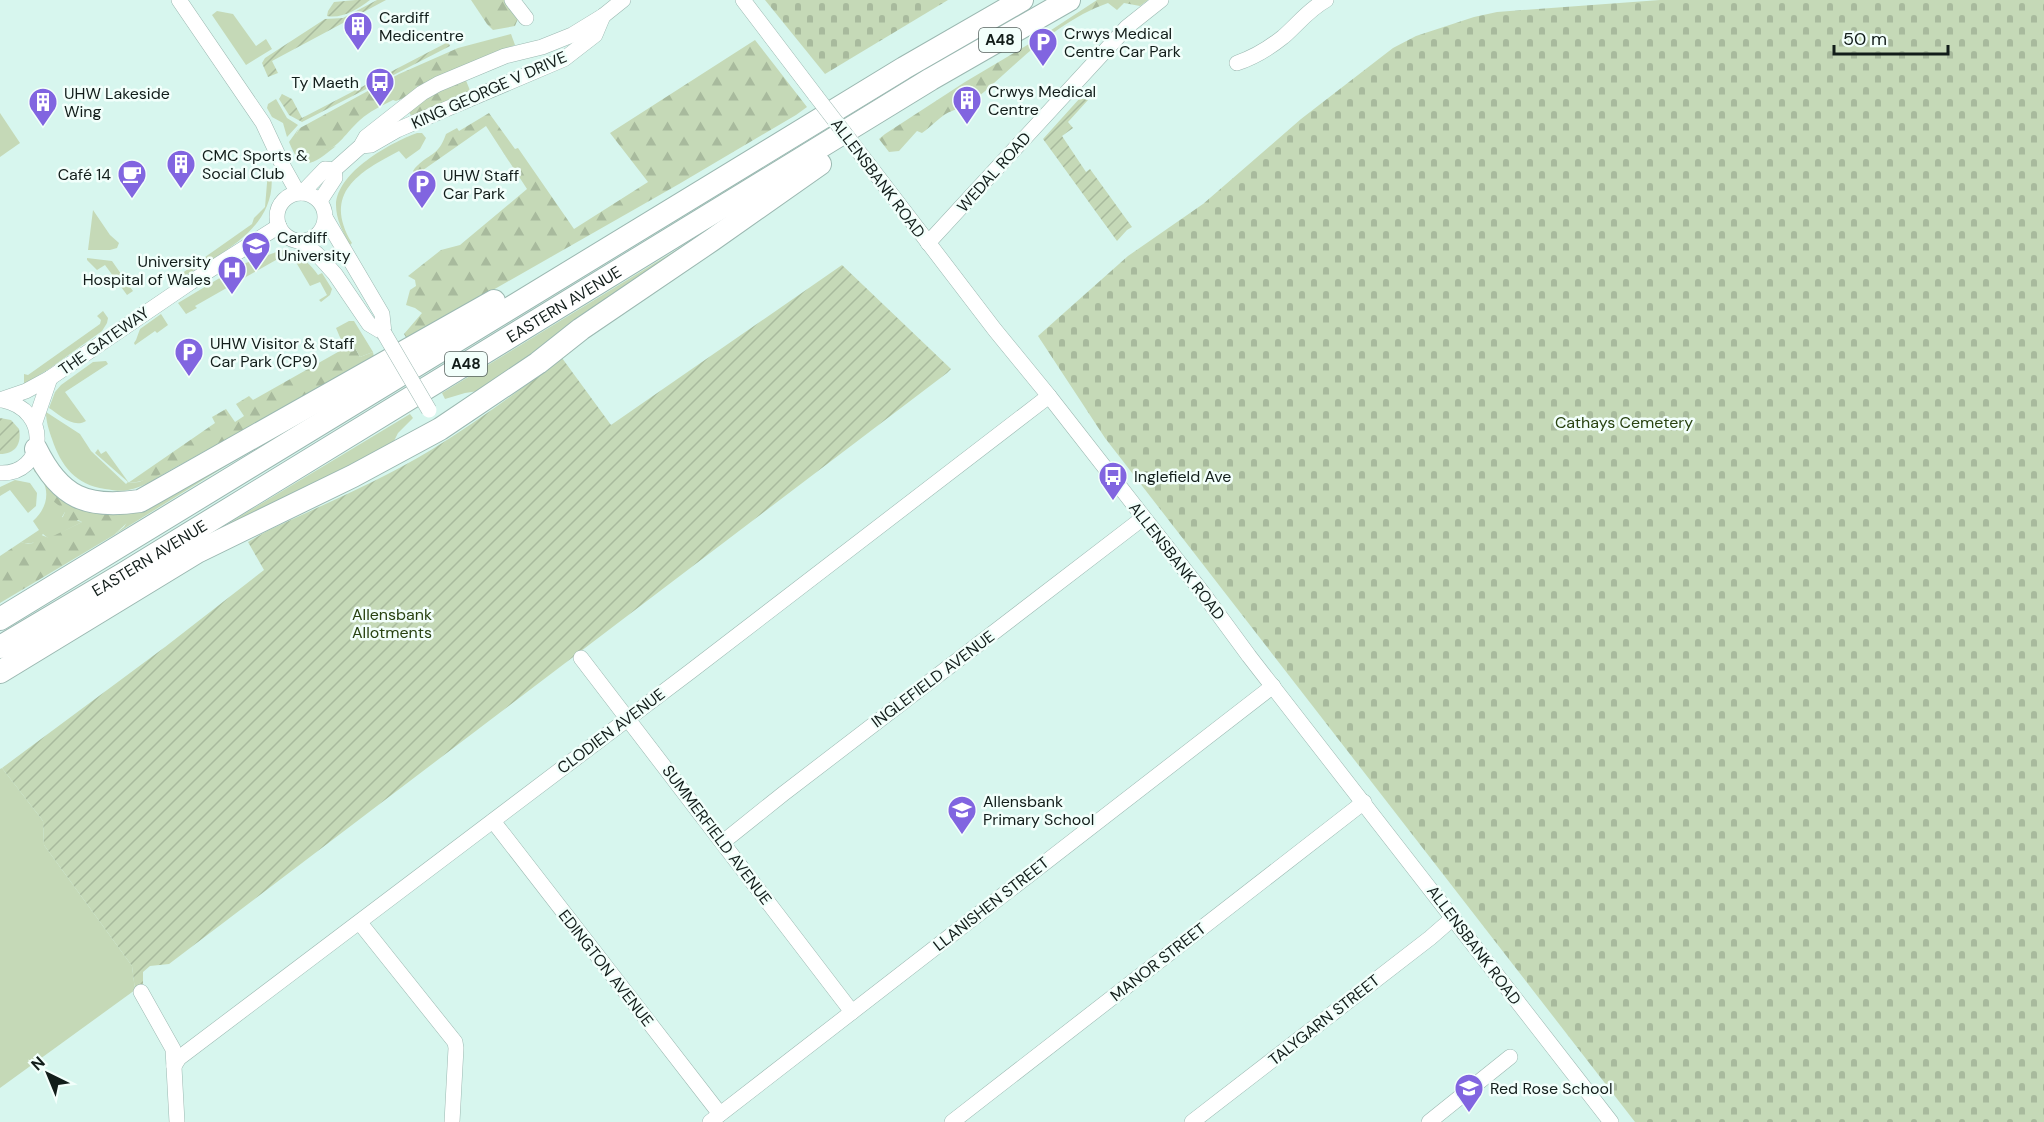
<svg xmlns="http://www.w3.org/2000/svg" width="2044" height="1122" viewBox="0 0 2044 1122" font-family="'DM Sans',sans-serif">
<style>
.green{fill:#c5d9b7}
.forest{fill:url(#forest-firs)}
.cemetery{fill:url(#cemetery-stones)}
.garden{fill:url(#garden-furrows)}
.lines{fill:none;stroke-linecap:round;stroke-linejoin:round}
.minor-casing{stroke:#9bb8b1;stroke-width:16}
.highway-casing{stroke:#9bb8b1;stroke-width:24}
.minor{stroke:#fff;stroke-width:15}
.highway{stroke:#fff;stroke-width:22}
.minor-bridge-casing{stroke:#9bb8b1;stroke-width:16;stroke-linecap:butt}
.minor-bridge{stroke:#fff;stroke-width:15}
.labels{text-anchor:middle;dominant-baseline:central;stroke-width:5;stroke-linejoin:round;paint-order:stroke}
.shield{fill:#f2fffb;stroke:#55615e;stroke-width:1.5}
.shield-label{font-size:15px;font-weight:bold;fill:#121d1a}
.poi-label{font-size:16px;fill:#121d1a;stroke:#f2fffb;text-anchor:start}
.street-label{font-size:16px;fill:#121d1a;stroke:#f2fffb}
.park-label{font-size:16px;fill:#284210;stroke:#f2fffb}
</style>
<defs>
<pattern id="forest-firs" width="22" height="20" patternUnits="userSpaceOnUse" patternTransform="scale(1.5)"><rect width="22" height="20" fill="#c5d9b7"/><path d="M5 1l3.5 6h-7zM16 11l3.5 6h-7z" fill="#a8ba9d"/></pattern>
<pattern id="cemetery-stones" width="16" height="16" patternUnits="userSpaceOnUse" patternTransform="scale(1.5)"><rect width="16" height="16" fill="#c5d9b7"/><path d="M2 7V4a2 2 0 0 1 4 0v3zM10 15v-3a2 2 0 0 1 4 0v3z" fill="#a8ba9d"/></pattern>
<pattern id="garden-furrows" width="10" height="10" patternUnits="userSpaceOnUse" patternTransform="scale(1.5)"><rect width="10" height="10" fill="#c5d9b7"/><path d="M-1 1l2-2M0 10L10 0M9 11l2-2" fill="none" stroke="#a8ba9d"/></pattern>
</defs>
<rect width="100%" height="100%" fill="#d7f6ee"/>
<g class="green">
<path d="M217 11 233 14 256 46 266 39 272 49 246 65 212 15Z"/>
<path d="M511 34 515 45 461 67 458 48Z"/>
<path d="M276 99 287 118 298 125 287 137 283 123 272 117 267 108 268 104Z"/>
<path d="M0 113 20 143 0 157Z"/>
<path d="M299 128 296 134 324 150 336 146C313 164 302 175 289 142Z"/>
<path d="M417 133H422L426 138 420 149 406 159 399 151C359 172 322 193 352 243L350 245C343 233 336 219 336 205 337 172 390 143 417 133Z"/>
<path d="M268 171H271C279 227 223 252 183 277L181 274 252 224 254 218 265 207Z"/>
<path d="M93 210 110 235 119 243 117 248 110 250H88Z"/>
<path d="M699 236 702 240 478 391 465 393 445 399 442 393Z"/>
<path d="M282 250C299 254 308 261 318 275L322 273 332 289 330 295 321 302 319 300 327 295 320 282 310 286 290 252 195 306 197 308 186 314 178 303 243 264Z"/>
<path d="M87 258 112 261 133 291 127 295 105 265 97 270 87 260Z"/>
<path d="M103 311 108 318 107 323 102 331 49 369 24 384V374L28 375 100 324 101 320 97 316Z"/>
<path d="M161 314 168 325 157 333 155 331 135 345 134 343 136 340 140 329Z"/>
<path d="M349 321H354L373 352 360 357 349 337 342 342 336 328Z"/>
<path d="M106 361 108 364 65 392 86 421C73 429 59 414 49 408L55 392 61 385 93 362Z"/>
<path d="M46 412 80 434 91 451 126 484 128 482 95 453 98 449 101 454 106 451 129 483 139 482 178 465C163 474 146 487 128 490 121 492 113 490 105 489 76 485 61 466 52 439 49 430 46 422 46 412Z"/>
<path d="M312 413 114 535 124 527 134 510Z"/>
<path d="M410 414 413 418 398 433 392 445 113 593Z"/>
<path d="M36 468 65 506V512L62 517 82 522 49 539 43 534C35 542 32 546 21 542L39 530 33 521C49 507 52 485 34 471Z"/>
<path d="M15 480 30 483 37 493 36 506 28 513 10 490 0 496V487Z"/>
<path d="M2 768 43 821 44 845 132 966 135 990 0 1088V769Z"/>
</g>
<g class="forest">
<path d="M471 0H507L519 16 515 26 493 30 487 24Z"/>
<path d="M1097 0H1148L1140 6 1124 3 1117 10 1108 3C1060 20 1021 59 984 92 974 100 963 107 952 111 942 114 931 127 922 133L917 131 899 151 889 152 879 139 885 134 965 82 1039 38Z"/>
<path d="M755 40 807 107 796 115 679 184 407 339 404 334 422 313 415 308 406 305 410 290 416 286 415 280 408 276 441 250 460 245 527 189 486 126 416 175 413 171 415 168C429 153 438 157 446 134L457 128 459 131 489 113 515 149 518 148 574 229 648 182 610 133Z"/>
<path d="M458 48 465 50 467 53 465 64 406 97 396 101 393 100C381 106 370 111 360 120 336 142 336 160 297 144L296 134 300 128 399 74Z"/>
<path d="M465 78 471 93 413 118 408 111 411 106Z"/>
<path d="M349 337 360 357 373 352 374 357C320 388 265 420 209 449 186 461 154 482 128 483L215 423 212 417 226 409 235 422 244 416 236 404 249 396 253 400 345 348 342 342Z"/>
<path d="M50 489 134 510 130 520 114 535 0 603V556L21 542 28 544 33 543 35 537 39 534 49 538 82 522 78 520 73 524H65L61 521 65 512V506L62 508 53 501Z"/>
</g>
<g class="cemetery">
<path d="M765 0H948L825 74Z"/>
<path d="M1660 0H2044V1122H1635L1105 438 1038 336 1128 256 1203 204 1301 119 1393 48 1416 36 1474 17 1497 12Z"/>
</g>
<g class="garden">
<path d="M356 0H370C358 9 342 19 327 16L328 11 334 2Z"/>
<path d="M377 0H386L272 61 278 73 268 77 262 63 265 58 325 19 343 18Z"/>
<path d="M448 42 450 46 302 122 289 115 279 99 282 94 292 99 302 118Z"/>
<path d="M1080 98 1088 100 1068 122 1073 128 1062 136 1086 172 1090 169 1132 227 1127 230 1117 241 1043 139Z"/>
<path d="M842 265 951 369 947 373 169 964 150 966 143 972V984L135 990 132 966 44 845 43 821 2 768 165 647 264 570 248 542 267 531C322 505 380 481 431 450 477 422 520 390 562 358L611 425Z"/>
<path d="M0 418 11 420 19 429C22 444 15 454 0 454Z"/>
</g>
<g class="lines">
<g class="minor-casing">
<g id="minor">
<path d="M179 0 263 123 284 168 298 193"/>
<path d="M512 0 526 18"/>
<path d="M743 0 816 96"/>
<path d="M1237 63C1255 57 1268 49 1283 37 1297 25 1309 9 1326 0"/>
<path d="M361 146 371 145 397 130 564 59 595 35 603 16"/>
<path d="M872 169 995 330 1049 396 1202 592 1249 656 1611 1122"/>
<circle cx="301" cy="217" r="24"/>
<path d="M302 193 325 169 334 170 361 146 366 137 422 93 438 84 505 56 542 47 572 35 603 16 623 0"/>
<path d="M320 201 335 178 334 170"/>
<path d="M326 219 382 314 384 333"/>
<path d="M301 241 317 254 335 274 369 324 384 333"/>
<path d="M928 243 1127 27 1161 0"/>
<path d="M0 400 26 391 50 378 191 282 279 226"/>
<path d="M35 422 50 378"/>
<path d="M0 473C45 475 53 410 2 400"/>
<path d="M581 658 852 1012"/>
<path d="M493 821 720 1114"/>
<path d="M723 842 783 794 1143 518"/>
<path d="M360 923 455 1042 456 1048 452 1122"/>
<path d="M141 992 173 1049 177 1122"/>
<path d="M174 1066 179 1058 691 671 1049 396"/>
<path d="M710 1122 1273 686"/>
<path d="M952 1122 1364 802"/>
<path d="M1192 1122 1430 938 1453 918"/>
<path d="M1429 1122 1510 1057"/>
</g>
</g>
<g class="highway-casing">
<g id="highway">
<path d="M36 449C60 498 87 509 140 501L494 301"/>
<path d="M0 619 904 68 1022 0"/>
<path id="s1" d="M0 647 123 574 931 79 1069 0"/>
<path d="M0 672 197 552 353 476 440 429 538 363 581 329 712 240 820 164"/>
</g>
</g>
<use href="#minor" class="minor"/>
<use href="#highway" class="highway"/>
<g class="minor-bridge-casing">
<g id="minor-bridge">
<path d="M816 96 872 169"/>
<path d="M384 333 429 410"/>
</g>
</g>
<use href="#minor-bridge" class="minor-bridge"/>
</g>
<defs>
<g id="building-pin" transform="scale(1.5)"><path d="M0 17L-7.5 6A9.5 9.5 0 1 1 7.5 6Z" fill="#8165e0" stroke="#f2fffb"/><path d="M-4-6H4V6H1V3H-1V6H-4ZM-2.5-4.3h1.7v1.8h-1.7ZM.8-4.3h1.7v1.8H.8ZM-2.5-1h1.7V.8h-1.7ZM.8-1h1.7V.8H.8Z" fill="#fff"/></g>
<g id="parking-pin" transform="scale(1.5)"><path d="M0 17L-7.5 6A9.5 9.5 0 1 1 7.5 6Z" fill="#8165e0" stroke="#f2fffb"/><path d="M-3.5-5.5H1a3.5 3.5 0 0 1 0 7H-1V5.5H-3.5ZM-1-3.4V-.6H.8a1.4 1.4 0 0 0 0-2.8Z" fill="#fff"/></g>
<g id="bus-pin" transform="scale(1.5)"><path d="M0 17L-7.5 6A9.5 9.5 0 1 1 7.5 6Z" fill="#8165e0" stroke="#f2fffb"/><path d="M-5-6H5V4H4V6H2V4H-2V6H-4V4H-5ZM-3.5-4V0h7V-4ZM-3.5 1.2v1.5H-2V1.2ZM2 1.2v1.5H3.5V1.2Z" fill="#fff"/></g>
<g id="cafe-pin" transform="scale(1.5)"><path d="M0 17L-7.5 6A9.5 9.5 0 1 1 7.5 6Z" fill="#8165e0" stroke="#f2fffb"/><path d="M-5.5-4.5H6V0H3Q3 3.5 0 3.5H-2.5Q-5.5 3.5-5.5 0ZM3-3.2v2h1.7v-2ZM-6 4.5H4V6H-6Z" fill="#fff"/></g>
<g id="university-pin" transform="scale(1.5)"><path d="M0 17L-7.5 6A9.5 9.5 0 1 1 7.5 6Z" fill="#8165e0" stroke="#f2fffb"/><path d="M0-5L7-2L0 1L-7-2ZM-4 1L0 2.5L4 1V4Q0 6-4 4Z" fill="#fff"/></g>
<g id="hospital-pin" transform="scale(1.5)"><path d="M0 17L-7.5 6A9.5 9.5 0 1 1 7.5 6Z" fill="#8165e0" stroke="#f2fffb"/><path d="M-5-5h3v3.5h4V-5h3V5h-3V1.5h-4V5h-3Z" fill="#fff"/></g>
<g id="school-pin" transform="scale(1.5)"><path d="M0 17L-7.5 6A9.5 9.5 0 1 1 7.5 6Z" fill="#8165e0" stroke="#f2fffb"/><path d="M0-5L7-2L0 1L-7-2ZM-4 1L0 2.5L4 1V4Q0 6-4 4Z" fill="#fff"/></g>
</defs>
<g fill-rule="evenodd">
<use href="#building-pin" x="358" y="26"/>
<use href="#parking-pin" x="1043" y="42"/>
<use href="#bus-pin" x="380" y="82"/>
<use href="#building-pin" x="967" y="100"/>
<use href="#building-pin" x="43" y="102"/>
<use href="#building-pin" x="181" y="164"/>
<use href="#cafe-pin" x="132" y="174"/>
<use href="#parking-pin" x="422" y="184"/>
<use href="#university-pin" x="256" y="246"/>
<use href="#hospital-pin" x="232" y="270"/>
<use href="#parking-pin" x="189" y="352"/>
<use href="#bus-pin" x="1113" y="476"/>
<use href="#school-pin" x="962" y="810"/>
<use href="#school-pin" x="1469" y="1088"/>
</g>
<g class="labels">
<g class="shield">
<rect x="979" y="28" width="42" height="24" rx="4.5"/>
<rect x="445" y="352" width="42" height="24" rx="4.5"/>
</g>
<g class="shield-label">
<text x="1000" y="40">A48</text>
<text x="466" y="364">A48</text>
</g>
<g class="poi-label">
<text x="379" y="17">Cardiff<tspan x="379" dy="18">Medicentre</tspan></text>
<text x="1064" y="33">Crwys Medical<tspan x="1064" dy="18">Centre Car Park</tspan></text>
<text x="359" y="82" text-anchor="end">Ty Maeth</text>
<text x="988" y="91">Crwys Medical<tspan x="988" dy="18">Centre</tspan></text>
<text x="64" y="93">UHW Lakeside<tspan x="64" dy="18">Wing</tspan></text>
<text x="202" y="155">CMC Sports &amp;<tspan x="202" dy="18">Social Club</tspan></text>
<text x="111" y="174" text-anchor="end">Café 14</text>
<text x="443" y="175">UHW Staff<tspan x="443" dy="18">Car Park</tspan></text>
<text x="277" y="237">Cardiff<tspan x="277" dy="18">University</tspan></text>
<text x="211" y="261" text-anchor="end">University<tspan x="211" dy="18">Hospital of Wales</tspan></text>
<text x="210" y="343">UHW Visitor &amp; Staff<tspan x="210" dy="18">Car Park (CP9)</tspan></text>
<text x="1134" y="476">Inglefield Ave</text>
<text x="983" y="801">Allensbank<tspan x="983" dy="18">Primary School</tspan></text>
<text x="1490" y="1088">Red Rose School</text>
</g>
<g class="street-label">
<text transform="translate(489 90) rotate(-24)">KING GEORGE V DRIVE</text>
<text transform="translate(994 172) rotate(-48)">WEDAL ROAD</text>
<text transform="translate(878 178) rotate(53)">ALLENSBANK ROAD</text>
<text stroke="none"><textPath href="#s1" startOffset="660">EASTERN AVENUE</textPath></text>
<text transform="translate(104 341) rotate(-35)">THE GATEWAY</text>
<text stroke="none"><textPath href="#s1" startOffset="174">EASTERN AVENUE</textPath></text>
<text transform="translate(1177 561) rotate(52)">ALLENSBANK ROAD</text>
<text transform="translate(933 679) rotate(-37)">INGLEFIELD AVENUE</text>
<text transform="translate(611 731) rotate(-37)">CLODIEN AVENUE</text>
<text transform="translate(717 835) rotate(53)">SUMMERFIELD AVENUE</text>
<text transform="translate(991 904) rotate(-38)">LLANISHEN STREET</text>
<text transform="translate(1474 945) rotate(53)">ALLENSBANK ROAD</text>
<text transform="translate(1158 962) rotate(-38)">MANOR STREET</text>
<text transform="translate(606 968) rotate(52)">EDINGTON AVENUE</text>
<text transform="translate(1324 1020) rotate(-38)">TALYGARN STREET</text>
</g>
<g class="park-label">
<text x="1624" y="422">Cathays Cemetery</text>
<text x="392" y="614">Allensbank<tspan x="392" dy="18">Allotments</tspan></text>
</g>
</g>
<g transform="translate(48 1074) rotate(317)" stroke="#f2fffb" stroke-width="4.5" paint-order="stroke">
<path d="M0-4.5L10 22L0 15L-10 22Z" fill="#121d1a"/>
<text y="-9" font-size="16" font-weight="bold" text-anchor="middle" fill="#121d1a">N</text>
</g>
<path d="M1834 45v9h114v-9" fill="none" stroke="#121d1a" stroke-width="3"/>
<text x="1843" y="45" font-size="18" fill="#121d1a" stroke="#f2fffb" stroke-width="4.5" paint-order="stroke">50 m</text>
</svg>
